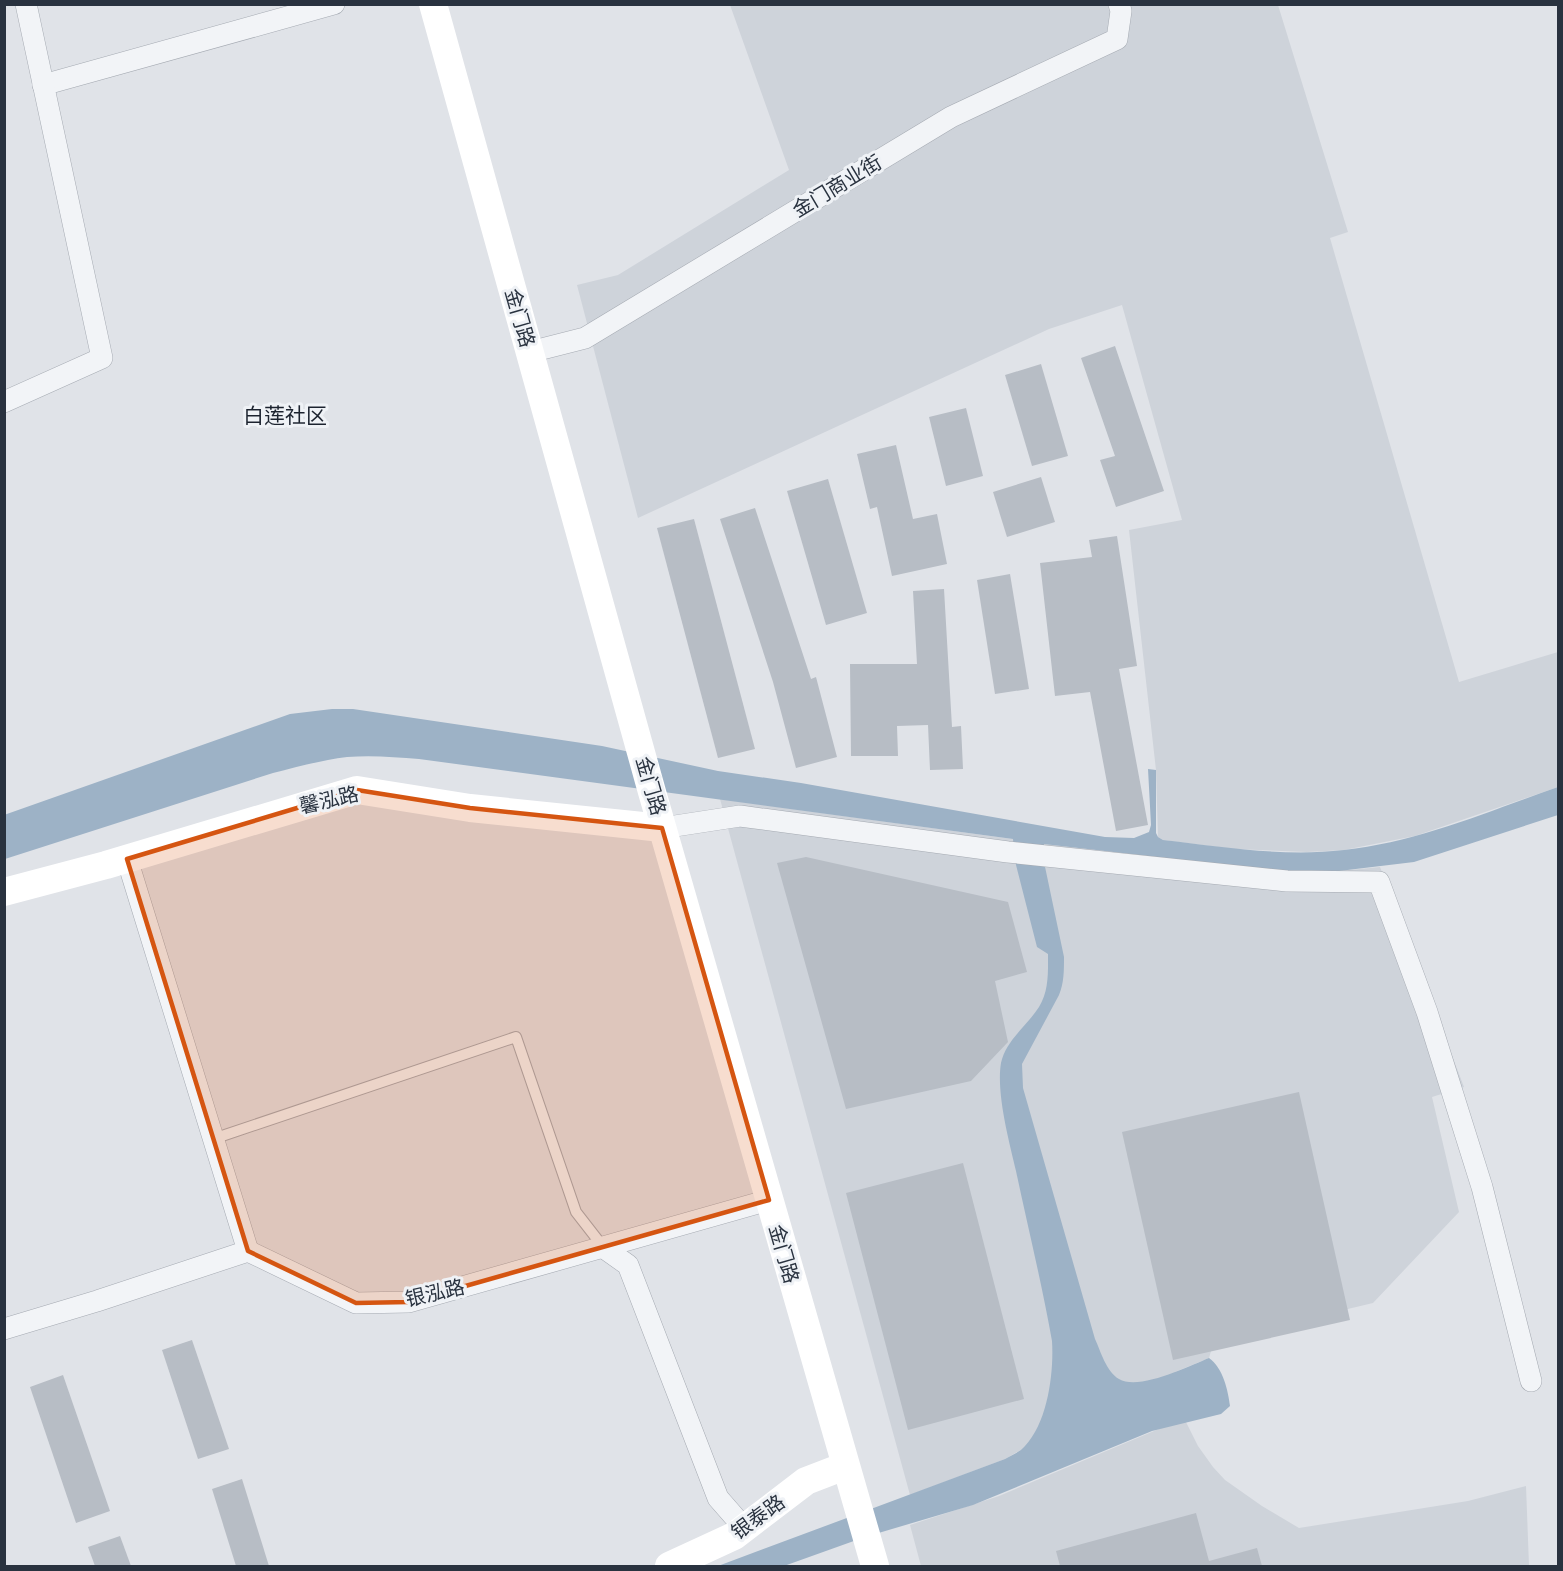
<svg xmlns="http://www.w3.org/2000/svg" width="1563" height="1571" viewBox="0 0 1563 1571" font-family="'DM Sans','Noto Sans SC',sans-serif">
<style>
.built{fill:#ced3da}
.water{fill:#9db2c6}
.building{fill:#b7bdc5}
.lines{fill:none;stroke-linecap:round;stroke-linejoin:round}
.lane-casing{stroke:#a5aab2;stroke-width:12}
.street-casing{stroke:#a5aab2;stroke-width:22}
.lane{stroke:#f2f4f7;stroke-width:10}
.street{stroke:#f2f4f7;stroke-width:21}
.secondary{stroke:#fff;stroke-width:28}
.marked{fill:#d55511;fill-opacity:0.2;stroke:#d55511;stroke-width:4.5;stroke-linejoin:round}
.labels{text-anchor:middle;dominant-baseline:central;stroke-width:6;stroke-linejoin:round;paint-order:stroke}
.street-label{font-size:20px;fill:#29323f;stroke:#eff2f6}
.neighbourhood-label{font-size:21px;fill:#1c232f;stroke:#eff2f6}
</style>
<rect width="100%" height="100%" fill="#e0e3e8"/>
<g class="built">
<path d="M730 5H1278L1348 232 1330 238 1459 682 1558 652V787L1415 836 1344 850 1307 852 1234 849 1163 840 1158 837 1156 770 1129 530 1182 520 1122 305 1049 329 638 518 577 285 618 275 789 170Z"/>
<path d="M720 799 1101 851 1339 871 1380 867 1464 1087 1432 1097 1459 1212 1373 1303 1214 1341 1209 1358 1175 1372 1186 1422 1198 1446 1213 1467 1225 1480 1262 1506 1299 1528 1468 1501 1526 1486 1529 1566H921L910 1525 999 1496 1166 1426 1139 1382 1005 1459 910 1495Z"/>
</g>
<path class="water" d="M332 709H353L602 746 718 771 801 783 1105 837 1134 838 1149 832 1151 825 1148 769 1156 770V833L1158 837 1163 840C1223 847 1284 857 1344 850 1418 842 1489 811 1558 787V815L1414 862 1339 871 1297 873 1044 844V862L1064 957C1064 971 1064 983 1059 995L1022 1064 1023 1088 1095 1339C1101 1352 1106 1371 1119 1379 1139 1391 1189 1366 1209 1358 1223 1368 1228 1390 1230 1406L1221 1414 1152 1431 973 1505 865 1537 784 1566H718L1005 1459C1012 1455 1020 1452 1025 1446 1048 1422 1054 1372 1052 1341 1042 1284 1028 1228 1016 1171 1009 1141 996 1093 1001 1063 1006 1040 1027 1026 1039 1007 1049 991 1048 972 1048 954L1037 947 1015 861 1013 839 419 759C395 757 371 755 347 757 322 760 297 767 273 773L5 859 4 815 290 714Z"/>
<g class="building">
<path d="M1115 346 1164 491 1116 507 1100 460 1115 456 1081 358Z"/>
<path d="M1041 364 1068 456 1032 466 1005 375Z"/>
<path d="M966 408 983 476 946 486 929 417Z"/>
<path d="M896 445 913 519 937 514 947 564 892 576 877 507 870 509 857 454Z"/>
<path d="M1041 477 1055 522 1007 537 993 492Z"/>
<path d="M828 479 867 613 826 625 787 491Z"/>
<path d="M755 508 811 679 816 677 837 757 796 768 773 682 720 519Z"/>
<path d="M694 519 755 749 718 758 657 528Z"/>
<path d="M1117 536 1137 666 1119 669 1148 825 1116 831 1090 692 1055 696 1040 563 1092 557 1089 540Z"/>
<path d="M1010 574 1029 689 995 694 977 580Z"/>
<path d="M944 589 952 727 961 726 963 769 930 770 928 725 897 726 898 756H851L850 664H917L913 591Z"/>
<path d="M806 857 1008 902 1027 972 995 981 1008 1042 971 1081 846 1109 777 863Z"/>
<path d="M1299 1092 1350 1320 1173 1360 1122 1132Z"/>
<path d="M963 1163 1024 1399 908 1430 846 1193Z"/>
<path d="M192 1340 229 1449 198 1459 162 1350Z"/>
<path d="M63 1375 110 1511 76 1523 30 1387Z"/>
<path d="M242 1479 269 1566H236L212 1489Z"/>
<path d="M1196 1513 1209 1561 1257 1548 1262 1566H1060L1056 1551Z"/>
<path d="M120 1536 131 1566H95L88 1547Z"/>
</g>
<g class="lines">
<g class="lane-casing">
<path id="lane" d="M213 1139 516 1037 576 1212 604 1248"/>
</g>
<g class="street-casing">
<g id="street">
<path d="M43 85 334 4"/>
<path d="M530 352 585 338 951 117 1117 39 1121 11 1119 4"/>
<path d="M4 402 102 358 26 4"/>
<path d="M662 828 740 816 1008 852 1287 881 1379 882 1427 1012 1482 1187 1531 1381"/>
<path d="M127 859 248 1251"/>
<path d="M604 1248 628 1265 718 1498 745 1529"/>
<path d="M4 1329 97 1301 248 1251 356 1303 409 1302 769 1200"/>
</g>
</g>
<use href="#lane" class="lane"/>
<use href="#street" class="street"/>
<g class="secondary">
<path d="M433 4 652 792 875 1566"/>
<path d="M4 892 106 865 357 790 470 808 662 828"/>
<path d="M669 1566 734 1536 806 1481 845 1466"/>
</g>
</g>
<path class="marked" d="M357 790 470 808 662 828 769 1200 409 1302 356 1303 248 1251 127 859Z"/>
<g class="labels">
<g class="street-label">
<text transform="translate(837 186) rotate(-31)">金门商业街</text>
<text transform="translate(520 318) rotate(74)">金门路</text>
<text transform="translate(651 786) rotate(74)">金门路</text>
<text transform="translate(329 800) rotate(-13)">馨泓路</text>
<text transform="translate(784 1254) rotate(74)">金门路</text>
<text transform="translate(435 1293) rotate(-13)">银泓路</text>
<text transform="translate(758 1517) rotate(-36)">银泰路</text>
</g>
<g class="neighbourhood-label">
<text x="285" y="416">白莲社区</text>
</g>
</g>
<rect width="1563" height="1571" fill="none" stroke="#29323f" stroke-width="12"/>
</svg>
